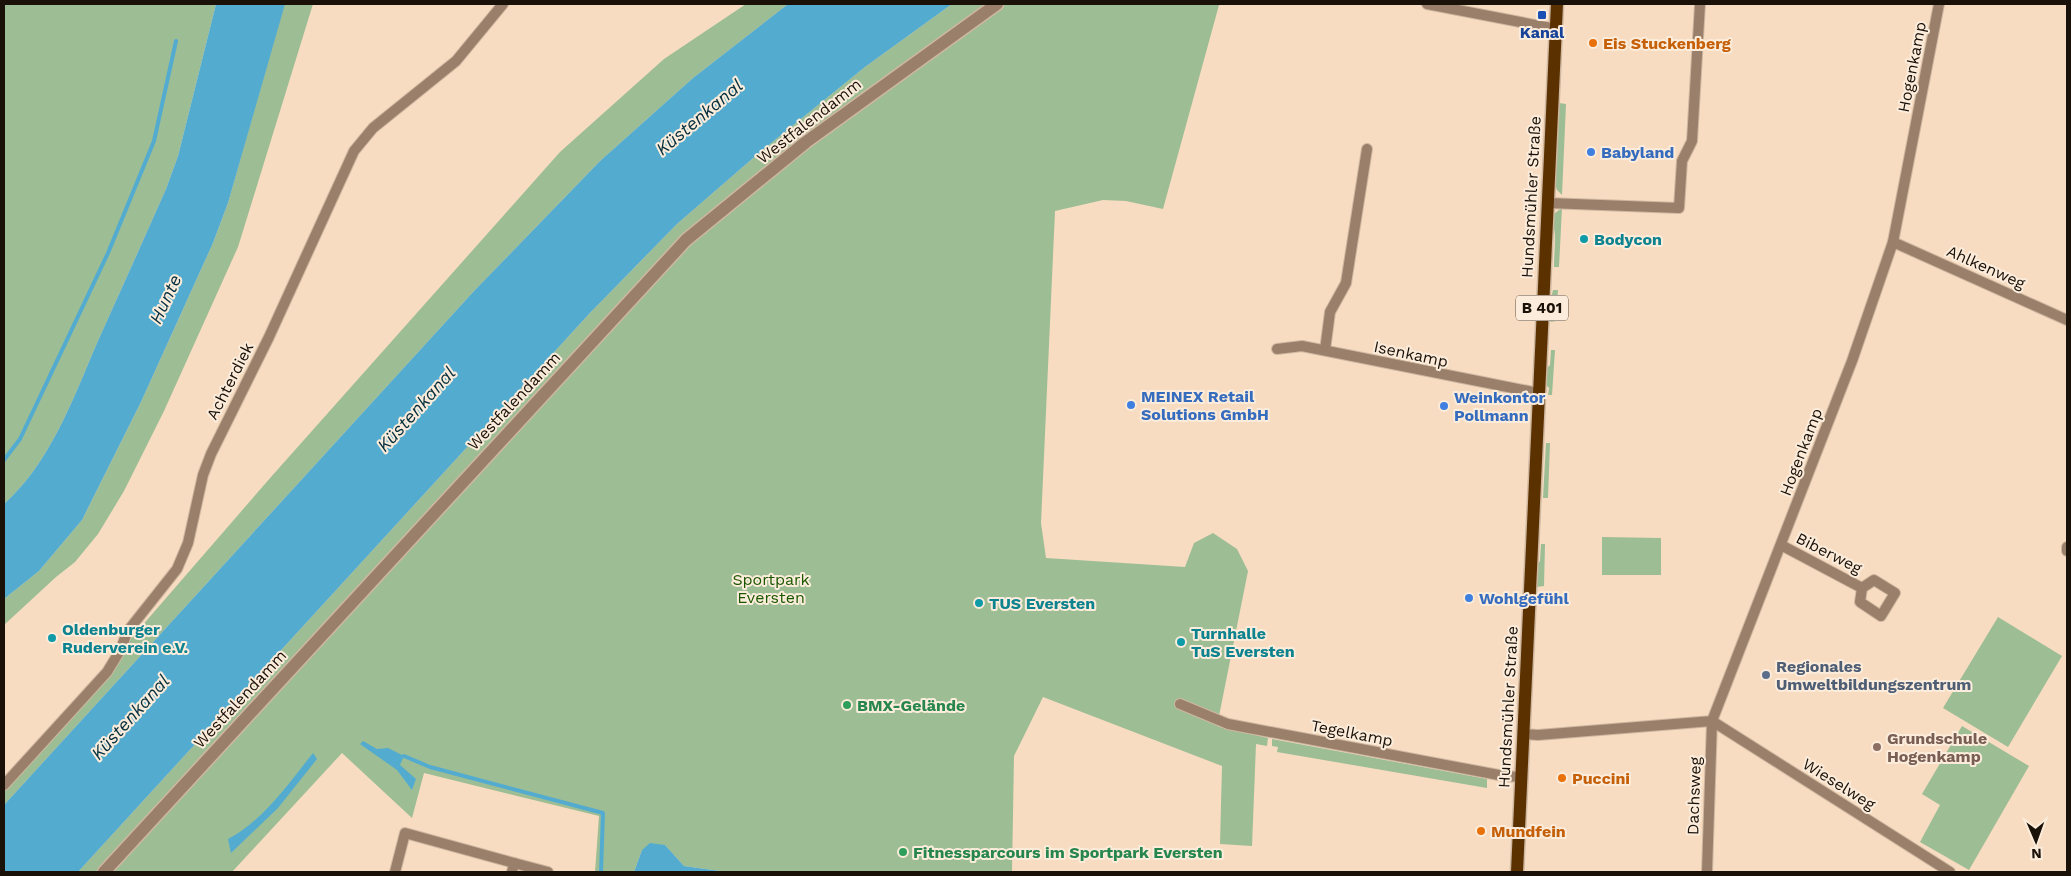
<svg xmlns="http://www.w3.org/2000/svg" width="2071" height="876" viewBox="0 0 2071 876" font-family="'Work Sans',sans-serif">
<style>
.green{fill:#9dbd95}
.water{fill:#53accf}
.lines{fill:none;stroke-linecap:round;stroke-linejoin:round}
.stream{stroke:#53accf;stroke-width:4}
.minor-casing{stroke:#cfb7a0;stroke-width:12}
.tertiary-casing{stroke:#cfb7a0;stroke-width:15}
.primary-casing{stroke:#cfb7a0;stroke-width:15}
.minor{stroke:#9a806b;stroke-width:10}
.tertiary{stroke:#9a806b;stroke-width:12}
.primary{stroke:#5b3100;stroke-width:12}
.transit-dot{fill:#1a4fb4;stroke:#fcecdb;stroke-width:2}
.food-dot{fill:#e8710a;stroke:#fcecdb;stroke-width:2}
.shop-dot{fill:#3f7fe0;stroke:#fcecdb;stroke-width:2}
.culture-dot{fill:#0f9aa8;stroke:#fcecdb;stroke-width:2}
.service-dot{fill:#5c6f8a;stroke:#fcecdb;stroke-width:2}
.leisure-dot{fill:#2e9e5b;stroke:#fcecdb;stroke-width:2}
.education-dot{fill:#8d6e63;stroke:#fcecdb;stroke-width:2}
.labels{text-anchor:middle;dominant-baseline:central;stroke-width:4;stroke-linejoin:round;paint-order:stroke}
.shield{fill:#fcecdb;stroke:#5e5347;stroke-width:1}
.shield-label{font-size:15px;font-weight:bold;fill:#1a1108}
.transit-label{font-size:16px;font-weight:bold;fill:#164399;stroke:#fcecdb}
.food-label{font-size:16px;font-weight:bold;fill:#c56008;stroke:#fcecdb;text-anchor:start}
.street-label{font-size:16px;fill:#1a1108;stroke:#fcecdb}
.shop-label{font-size:16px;font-weight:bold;fill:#366cbe;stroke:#fcecdb;text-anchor:start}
.culture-label{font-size:16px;font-weight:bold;fill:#0d838f;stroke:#fcecdb;text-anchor:start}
.park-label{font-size:16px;fill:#1a5800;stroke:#fcecdb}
.service-label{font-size:16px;font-weight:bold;fill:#4e5e75;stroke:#fcecdb;text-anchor:start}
.leisure-label{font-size:16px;font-weight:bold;fill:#27864d;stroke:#fcecdb;text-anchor:start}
.education-label{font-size:16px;font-weight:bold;fill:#785e54;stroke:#fcecdb;text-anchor:start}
.water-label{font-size:18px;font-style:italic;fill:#042f3e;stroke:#fcecdb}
</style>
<rect width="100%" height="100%" fill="#f7dcc1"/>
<g class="green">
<path d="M4 4H216L178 156 166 189C143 241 120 292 97 343 73 399 50 463 4 504Z"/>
<path d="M284 4H313L238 247 164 411 124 491 98 534 75 562 56 577 4 625V599L39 571 82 520 141 402 213 243 228 203Z"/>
<path d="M746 4H788L693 78 600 161 474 291 4 805V785L271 477 560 152 664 59Z"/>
<path d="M952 4 1219 5 1163 209 1126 201 1103 200 1055 211 1041 523 1046 558 1185 567 1194 543 1213 533 1237 549 1248 571 1217 726 1268 738 1267 746 1256 744 1252 846 1220 844 1222 766 1043 697 1014 756 1012 872H727L684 866 665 845 642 850 634 872H595L599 816 424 773 412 818 342 753 232 872H78L589 314 677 224 759 153 865 67Z"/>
<path d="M1559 103 1566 104 1562 195 1557 190 1554 181Z"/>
<path d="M1562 208 1559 267H1554C1554 257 1555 247 1555 237 1555 228 1551 223 1555 213Z"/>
<path d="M1553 290H1558L1556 321 1551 322C1543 310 1551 301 1553 290Z"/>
<path d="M1551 350H1555L1552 395H1548L1549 388 1545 384 1546 369 1550 365Z"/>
<path d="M1546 443H1550L1548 498H1543Z"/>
<path d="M1602 537 1661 538V575H1602Z"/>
<path d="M1541 544H1545L1544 586 1537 587 1536 565 1540 561Z"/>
<path d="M1998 617 2062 656 2008 747 1943 708Z"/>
<path d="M1510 711 1513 712 1509 762 1508 761Z"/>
<path d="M1962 726 2029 766 1969 870 1920 842 1940 805 1922 794Z"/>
<path d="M1272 739 1487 779V788L1277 752 1278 747 1272 746Z"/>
</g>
<g class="water">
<path d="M216 4H285L228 203 213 243 141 402 82 520 39 571 4 599V504C50 463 73 399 97 343 120 292 143 241 166 189L178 156Z"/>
<path d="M788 4H952L865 67 759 153 677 224 589 314 78 872H4V805L474 291 600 161 693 78Z"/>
<path d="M363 741 377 749 388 748 404 756 400 765 416 779 412 790 397 770 360 744Z"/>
<path d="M313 753 317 759 278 808 231 853 228 839C264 820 288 784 313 753Z"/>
<path d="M650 843 665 845 684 866 727 872H634L642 850Z"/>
</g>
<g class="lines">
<g class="stream">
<path d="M4 460 20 439 108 253 154 141 176 41"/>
<path d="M404 756 430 767 603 813 601 872"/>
</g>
<g class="minor-casing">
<g id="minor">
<path d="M1427 4 1556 29"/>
<path d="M1548 203 1679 208 1682 161 1692 141 1700 4"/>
<path d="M1893 242 2067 320"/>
<path d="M1277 349 1302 346 1538 393"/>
<path d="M1325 350 1330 312 1346 283 1367 149"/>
<path d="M1781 545 1862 588 1860 602 1881 616 1895 593 1874 580 1862 588"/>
<path d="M2067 547V551"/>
<path d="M1180 704 1228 724 1504 776 1521 777"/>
<path d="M1712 721 1950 872"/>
<path d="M1523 734 1538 735 1712 721 1852 361 1893 242 1939 4"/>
<path d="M4 785 107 672 121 649 127 632 177 569 188 543 203 475 211 454 269 337 354 151 373 128 456 61 503 4"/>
<path d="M514 863 548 872"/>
<path d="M395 872 405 833 514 863 512 872"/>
<path d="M1707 872 1712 721"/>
</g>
</g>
<g class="tertiary-casing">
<path id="tertiary" d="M104 872 686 240 806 142 997 4"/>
</g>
<g class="primary-casing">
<path id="primary" d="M1517 872 1557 4"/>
</g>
<use href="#minor" class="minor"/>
<use href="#tertiary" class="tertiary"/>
<use href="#primary" class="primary"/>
</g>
<rect class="transit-dot" x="1537" y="10" width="10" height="10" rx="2.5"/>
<g class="food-dot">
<circle cx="1593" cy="43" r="5"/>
<circle cx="1562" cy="778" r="5"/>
<circle cx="1481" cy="831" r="5"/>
</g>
<g class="shop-dot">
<circle cx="1591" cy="152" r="5"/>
<circle cx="1131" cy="405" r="5"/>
<circle cx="1444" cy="406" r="5"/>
<circle cx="1469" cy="598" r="5"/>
</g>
<g class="culture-dot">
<circle cx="1584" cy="239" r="5"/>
<circle cx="979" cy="603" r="5"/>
<circle cx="52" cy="638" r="5"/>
<circle cx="1181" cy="642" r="5"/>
</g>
<circle class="service-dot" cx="1766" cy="675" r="5"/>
<g class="leisure-dot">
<circle cx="847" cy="705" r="5"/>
<circle cx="903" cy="852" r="5"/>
</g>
<circle class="education-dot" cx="1877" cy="747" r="5"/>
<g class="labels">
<rect class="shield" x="1516" y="295.5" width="52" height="25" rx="4"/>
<g class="shield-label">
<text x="1542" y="308">B 401</text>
</g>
<g class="transit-label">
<text x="1542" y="32">Kanal</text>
</g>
<g class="food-label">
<text x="1603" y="43">Eis Stuckenberg</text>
<text x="1572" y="778">Puccini</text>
<text x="1491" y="831">Mundfein</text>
</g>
<g class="street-label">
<text transform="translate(1912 67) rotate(-79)">Hogenkamp</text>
<text transform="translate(809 121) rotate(-38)">Westfalendamm</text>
<text transform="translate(1531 197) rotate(-87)">Hundsmühler Straße</text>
<text transform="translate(1986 267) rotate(24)">Ahlkenweg</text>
<text transform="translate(1411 354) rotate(12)">Isenkamp</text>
<text transform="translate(230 381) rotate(-63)">Achterdiek</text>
<text transform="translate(514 401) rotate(-47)">Westfalendamm</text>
<text transform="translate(1801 452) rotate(-69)">Hogenkamp</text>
<text transform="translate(1829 553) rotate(27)">Biberweg</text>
<text transform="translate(240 699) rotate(-47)">Westfalendamm</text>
<text transform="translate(1508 707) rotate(-87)">Hundsmühler Straße</text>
<text transform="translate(1352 733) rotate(11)">Tegelkamp</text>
<text transform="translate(1839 784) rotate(32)">Wieselweg</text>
<text transform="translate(1694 796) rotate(-88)">Dachsweg</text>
</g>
<g class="shop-label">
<text x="1601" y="152">Babyland</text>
<text x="1141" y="396">MEINEX Retail<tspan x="1141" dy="18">Solutions GmbH</tspan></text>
<text x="1454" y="397">Weinkontor<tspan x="1454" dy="18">Pollmann</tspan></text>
<text x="1479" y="598">Wohlgefühl</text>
</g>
<g class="culture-label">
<text x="1594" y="239">Bodycon</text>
<text x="989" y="603">TUS Eversten</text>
<text x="62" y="629">Oldenburger<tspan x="62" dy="18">Ruderverein e.V.</tspan></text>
<text x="1191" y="633">Turnhalle<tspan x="1191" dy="18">TuS Eversten</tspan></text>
</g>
<g class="park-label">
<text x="771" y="579">Sportpark<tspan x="771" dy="18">Eversten</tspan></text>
</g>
<g class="service-label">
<text x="1776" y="666">Regionales<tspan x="1776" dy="18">Umweltbildungszentrum</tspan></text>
</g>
<g class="leisure-label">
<text x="857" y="705">BMX-Gelände</text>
<text x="913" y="852">Fitnessparcours im Sportpark Eversten</text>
</g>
<g class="education-label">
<text x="1887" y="738">Grundschule<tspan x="1887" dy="18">Hogenkamp</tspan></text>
</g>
<g class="water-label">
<text transform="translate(699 117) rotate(-40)">Küstenkanal</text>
<text transform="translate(165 299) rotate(-65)">Hunte</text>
<text transform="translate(416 409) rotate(-48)">Küstenkanal</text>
<text transform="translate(130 717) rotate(-48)">Küstenkanal</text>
</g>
</g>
<rect width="2071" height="876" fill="none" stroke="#1a1108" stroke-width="10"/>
<g transform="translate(2036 841) rotate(178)" stroke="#fcecdb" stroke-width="4" paint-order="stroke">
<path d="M0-4L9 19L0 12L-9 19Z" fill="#1a1108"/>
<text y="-8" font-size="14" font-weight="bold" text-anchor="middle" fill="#1a1108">N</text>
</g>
</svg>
